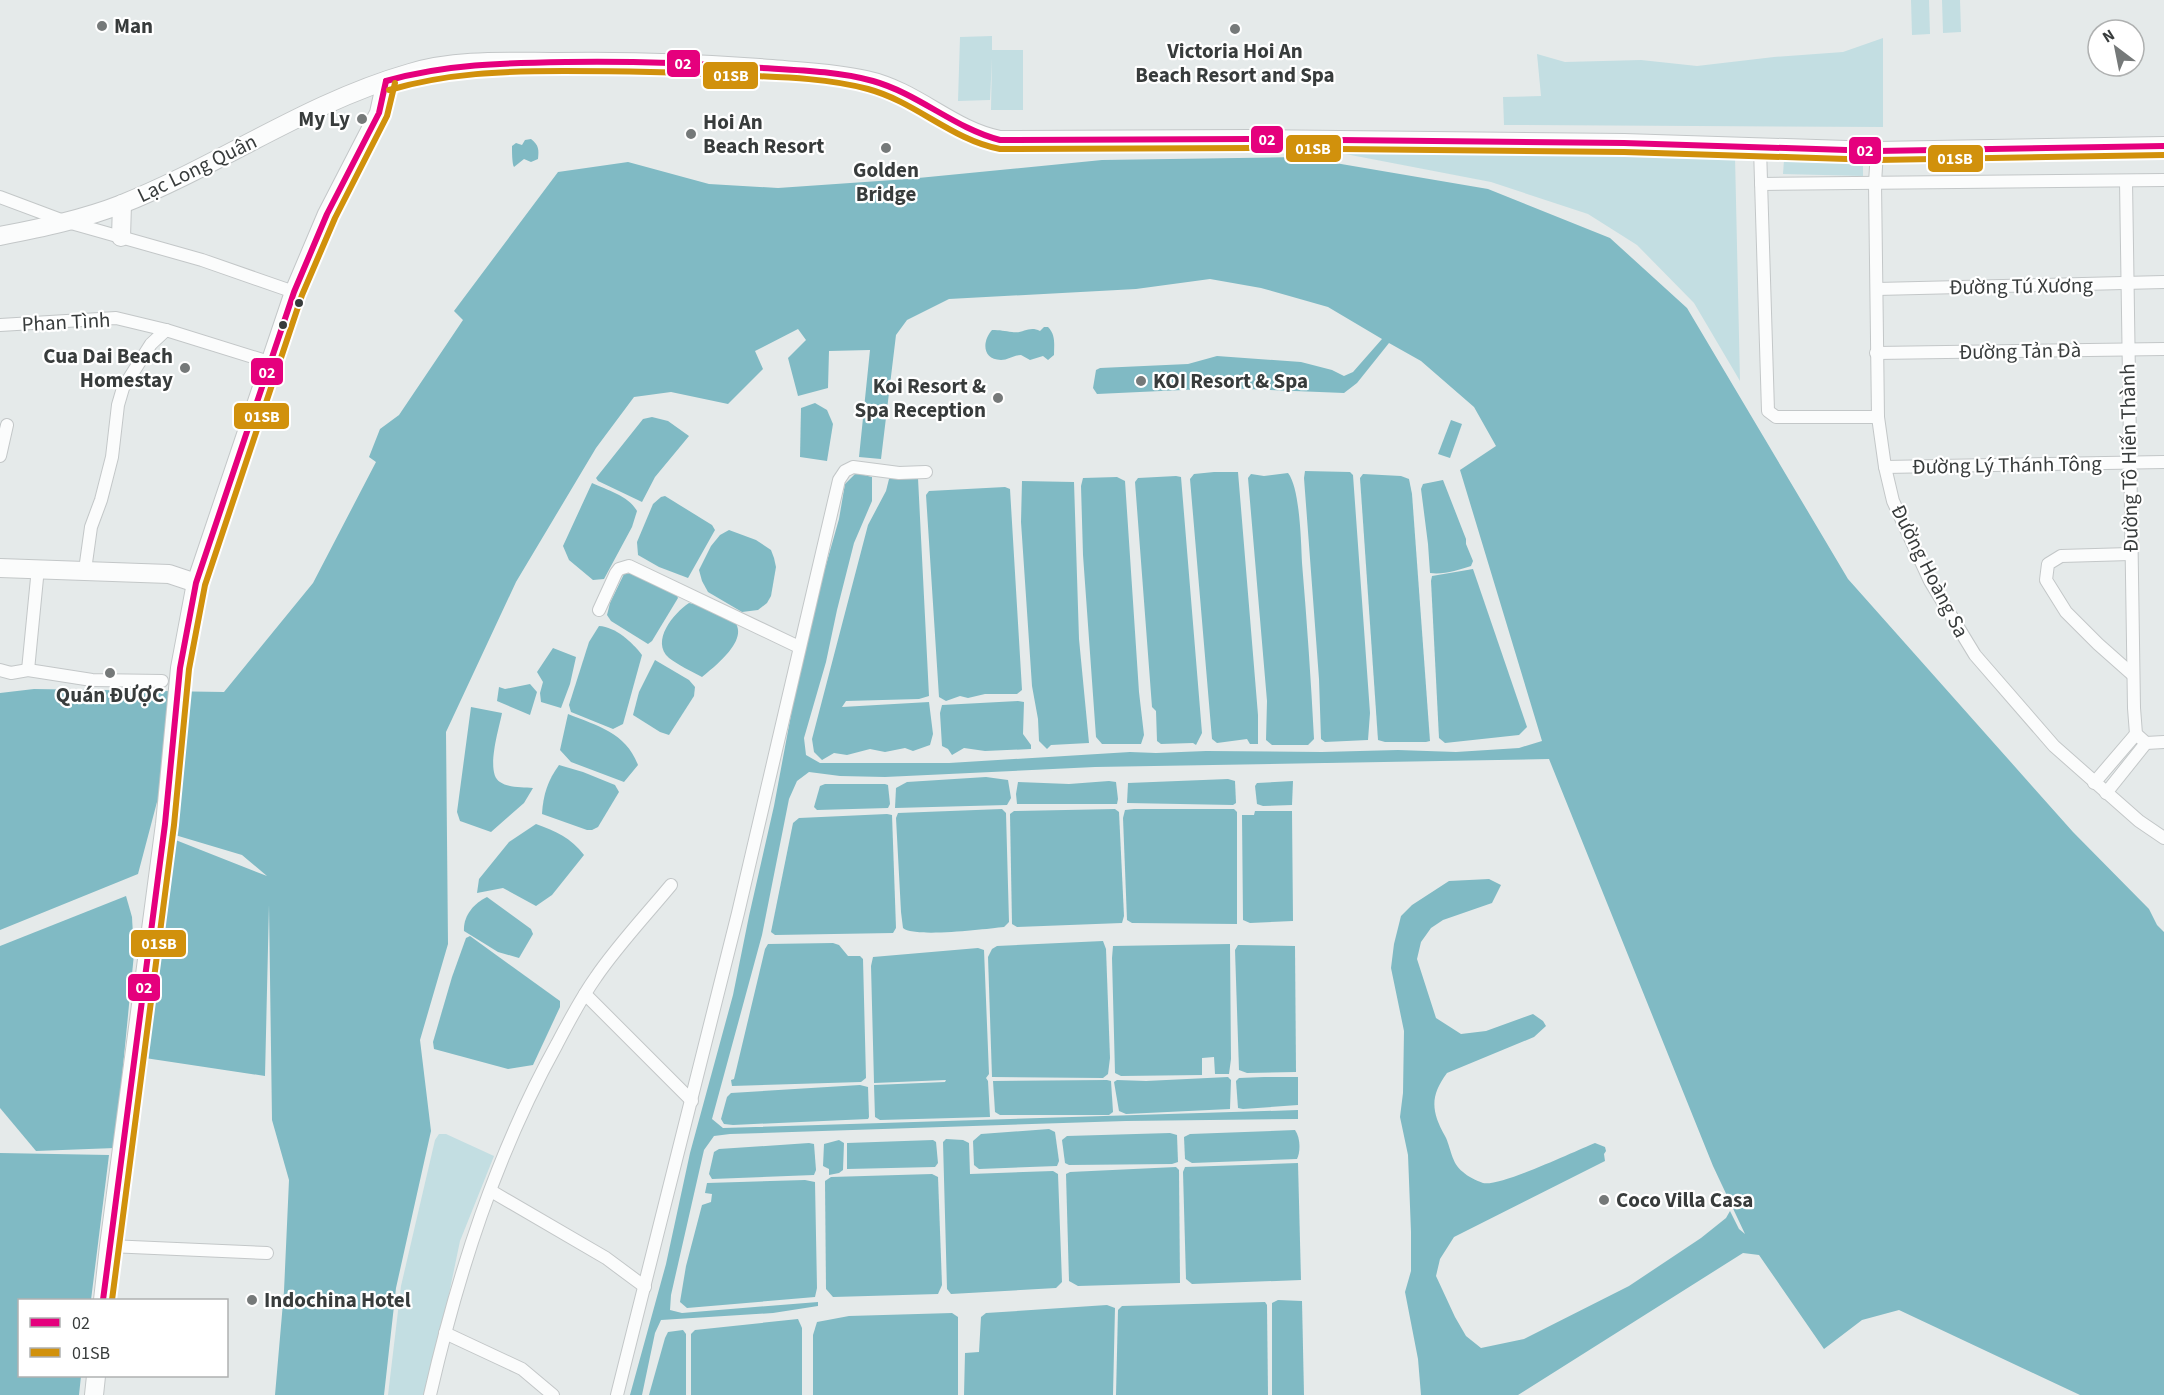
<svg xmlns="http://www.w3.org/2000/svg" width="2164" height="1395" viewBox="0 0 2164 1395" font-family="'Source Sans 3',sans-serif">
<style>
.green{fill:#c3dee2}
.water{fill:#80bac4}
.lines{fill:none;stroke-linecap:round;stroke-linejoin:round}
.street-casing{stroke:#c3c7c8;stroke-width:14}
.secondary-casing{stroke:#c3c7c8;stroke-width:20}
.street{stroke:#fbfcfc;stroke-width:12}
.secondary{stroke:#fbfcfc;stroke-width:18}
.bus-1-casing{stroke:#fff;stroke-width:10}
.bus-2-casing{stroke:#fff;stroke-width:10}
.bus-1{stroke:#e5007d;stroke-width:6}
.bus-2{stroke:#d1910c;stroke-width:6}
.poi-dot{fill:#757979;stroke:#fff;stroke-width:2}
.bus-dot{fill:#383c3c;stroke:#fff;stroke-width:2}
.labels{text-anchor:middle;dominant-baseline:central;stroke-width:4.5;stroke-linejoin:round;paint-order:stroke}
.poi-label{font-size:21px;font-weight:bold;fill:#383c3c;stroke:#fff;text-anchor:start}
.street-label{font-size:21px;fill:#383c3c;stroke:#fff}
.line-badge{stroke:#fff;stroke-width:2}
.badge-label{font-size:16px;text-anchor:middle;font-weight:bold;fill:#fff}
</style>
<rect width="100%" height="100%" fill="#e5eaea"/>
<g class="green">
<path d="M1911 0H1929L1930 34 1912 35Z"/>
<path d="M1942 0H1960L1961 32 1943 33Z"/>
<path d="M992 36V50H1023V110H991L992 58 990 100 958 101 960 37Z"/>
<path d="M1883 38V127L1504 125 1503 97 1541 96 1537 54 1565 62 1641 60 1697 66 1774 57 1843 52Z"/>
<path d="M1309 147 1735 156 1740 381 1694 303 1637 245 1588 214 1491 182Z"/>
<path d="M1784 160H1863V176L1783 174Z"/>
<path d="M439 1134H446L494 1156 460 1241 428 1395H388L401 1286 435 1140Z"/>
</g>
<g class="water">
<path d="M531 139C539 145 539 150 538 159L531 162 524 159 514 167C512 164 512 151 512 146L516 143 522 145 525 140Z"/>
<path d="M1300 157 1488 189 1610 238 1687 308 1848 579 2073 832 2149 909 2157 925 2164 932V1395H2080L1899 1310 1862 1320 1824 1349 1759 1255 1743 1253 1518 1395H1421L1418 1359 1405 1292 1411 1271V1232L1408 1155 1400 1117 1403 1093 1404 1031 1391 968 1394 944 1401 916 1412 905 1449 881 1489 879 1501 885 1492 903 1443 920 1431 928 1421 942 1417 959 1436 1018 1461 1034 1486 1031 1533 1014 1543 1021 1546 1026 1534 1037 1447 1073C1430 1096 1431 1111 1445 1136 1451 1147 1451 1163 1463 1172 1467 1176 1477 1181 1483 1183 1500 1187 1575 1151 1595 1143L1605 1147 1606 1151 1604 1154 1605 1161 1454 1237 1440 1259 1436 1276 1455 1317 1466 1336 1481 1348 1524 1339 1629 1286 1701 1238 1726 1218 1730 1211 1739 1229 1745 1234 1713 1166 1549 759 1095 767 885 777 840 776 809 772 797 781 789 799 762 935 712 1119 723 1128 1298 1110V1119L1126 1121 730 1134 714 1136 704 1150 671 1295 670 1310 682 1313 818 1302V1306L773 1313 661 1320 655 1333 642 1395H630L666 1264 690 1153 733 995 749 916 774 806 796 688 824 572 839 519 845 484 856 473 872 477V501L854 543 837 610 826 662 804 738 806 755 820 763H949L1130 752 1156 753 1206 751 1322 752 1398 750 1456 752 1519 748 1542 741 1460 470 1496 446 1474 407 1421 361 1389 343 1357 383 1344 393 1225 388 1097 394 1093 388 1096 370 1100 368 1188 364 1217 356 1301 362 1332 370 1344 376 1353 372 1382 339 1328 307 1261 288 1210 279 1136 289 949 299 907 320 896 335 881 459 859 457 870 350 829 351 828 388 798 396 788 358 806 340 798 329 755 351 763 369 728 404 671 392 634 397 596 448 516 582 446 732 448 944 420 1040 431 1131 396 1288 384 1395H275L284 1291 289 1180 272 1120 269 905 265 1076 145 1058 168 837 267 876 242 855 175 835 178 805 157 802 138 874 0 930V693L34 689 224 692 313 583 376 462 369 457 380 429 399 415 463 320 454 311 558 172 628 162 709 184 778 188 908 179 1102 160Z"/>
<path d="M1044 327H1048C1056 335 1054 345 1054 355L1048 360 1043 356 1030 360 1021 355C1014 355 1008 360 1001 360 982 360 982 341 992 330 1000 330 1005 331 1012 332 1023 334 1029 325 1040 331Z"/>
<path d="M815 403 827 410 833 424 827 461 800 457 801 408Z"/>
<path d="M652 417 668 421 689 436 655 477 642 502 598 481 596 478 643 419Z"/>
<path d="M1451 420 1462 424 1450 458 1438 454Z"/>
<path d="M1305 471 1350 472 1353 475 1370 713 1368 740 1325 742 1321 739 1319 679 1304 478Z"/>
<path d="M1214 472H1238L1258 715V744H1250L1247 739 1217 743 1212 739 1190 479 1194 474Z"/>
<path d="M1288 473C1300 488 1301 542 1302 563 1307 622 1311 681 1314 739L1308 745H1272L1266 740 1267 701 1248 478 1251 474 1264 476Z"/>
<path d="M1363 474 1401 476 1409 479 1412 494 1430 741 1426 742H1385L1378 740 1360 478Z"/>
<path d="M1176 476 1181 477 1202 733 1196 745 1193 743 1161 744 1157 741 1156 711 1152 707 1135 482 1138 478Z"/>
<path d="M1117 477 1125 481 1139 692 1144 735 1141 744H1102L1096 737 1083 555 1081 486 1083 478Z"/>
<path d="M918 478 929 696 919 699 846 701 842 707 929 702 933 734 930 745 913 751 905 748 885 752 870 749 847 755 834 753 822 760 814 752 812 739 868 525 886 491 889 479Z"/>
<path d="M1443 480 1466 539V544L1473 561 1471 566C1459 570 1443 575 1430 573L1428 544 1421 489 1423 484Z"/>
<path d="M1022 481 1074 482 1079 639 1089 743 1051 745 1047 749 1039 741 1038 719 1032 686 1021 522Z"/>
<path d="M592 483C607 490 629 496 637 511L632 527 604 579 593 580 569 560 563 546Z"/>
<path d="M1005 487 1010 489 1022 690 1017 694H985L968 698 960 696 946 701 939 697 926 495 929 491Z"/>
<path d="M665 496 712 525 715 530 688 578 659 567 638 555 637 542 653 504 661 497Z"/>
<path d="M729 530 756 540 771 550 774 558 776 567 771 596 767 603 758 610 742 612 708 592 702 581 699 570 711 546 720 535Z"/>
<path d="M1473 569 1527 727 1519 735 1445 743 1439 738 1431 581 1432 576Z"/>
<path d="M632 573 677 596 678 598 652 641 648 644 611 621 607 615 610 603 624 574Z"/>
<path d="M689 603C757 615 748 641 702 677 691 671 678 665 669 658 650 641 674 613 689 603Z"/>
<path d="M599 626C616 627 632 642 642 655L623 724 613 729 571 712 569 705 589 642Z"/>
<path d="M553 648 576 657 570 684 561 708 541 702 540 693 543 682 537 672Z"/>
<path d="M655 660 689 680 695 687 694 696 669 735 660 732 633 715 639 692Z"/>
<path d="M530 684 537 692 530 715 497 701 499 687 505 689Z"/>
<path d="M1018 701 1024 702 1023 734 1031 745V749L985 751 964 748 952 755 948 749 942 746 940 713 942 705Z"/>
<path d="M471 707 502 713C499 729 485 773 500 782 508 788 523 787 533 788L524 803 491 832 460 821 457 812Z"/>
<path d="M568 714C598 726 626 733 638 765L624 782 571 762 560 750Z"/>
<path d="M559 765 583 772 615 785 619 792 598 827 592 830H587L542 814C543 795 548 780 559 765Z"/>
<path d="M986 777 1008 780 1011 798 1007 805 895 808 896 788 907 782Z"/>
<path d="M1228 779 1235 781 1236 803 1233 805 1127 803 1128 783Z"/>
<path d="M1109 781 1116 782 1118 799 1117 804H1017L1016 794 1018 782 1069 784Z"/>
<path d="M1293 781 1292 805 1263 806 1257 804 1255 786 1257 783Z"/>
<path d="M825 784H885L888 785 890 804 888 808 817 810 814 807 820 786Z"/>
<path d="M1002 809 1006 813 1009 922 1004 927C985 929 914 938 903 928L901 912 896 818 898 813Z"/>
<path d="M1115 809 1119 812 1124 916 1122 923 1017 927 1012 924 1010 814 1014 811Z"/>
<path d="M1134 809H1234L1237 812V924L1132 923 1127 920 1123 818 1125 810Z"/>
<path d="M1255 811H1292L1293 921 1250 923 1243 920 1242 815H1254Z"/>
<path d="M887 814 892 815 896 928 893 933 775 935 771 932 793 823 799 818Z"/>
<path d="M536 824C556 831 571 838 584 855L552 895 536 906 503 888 477 893 479 879 509 842Z"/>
<path d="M126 896 132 917 134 954 115 1148 36 1151 0 1108V946Z"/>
<path d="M487 897 531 929 533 934 519 958 498 952 464 931C463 916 474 903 487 897Z"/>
<path d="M470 936 560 1001V1007L533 1065 508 1069 434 1049 433 1042 452 977 466 938Z"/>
<path d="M1103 941 1106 949 1110 1058 1108 1074 1103 1078 992 1077 988 957 992 949 997 946Z"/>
<path d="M833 943 839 945 848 956H860L863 959 866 1078 861 1082 732 1086 731 1080 734 1079 765 949 768 944Z"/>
<path d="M1230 944 1231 1059 1229 1074H1215L1214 1057 1202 1058V1075L1121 1076 1115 1073 1112 958 1113 946Z"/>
<path d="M1238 945 1295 946 1296 1072 1247 1073 1239 1070 1235 950Z"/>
<path d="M978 948 984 950 989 1074 986 1078 988 1081 990 1117 880 1120 875 1117 874 1085 945 1082 946 1080 874 1083 871 966 873 957Z"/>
<path d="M1228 1077 1231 1080 1230 1109 1126 1114 1119 1111 1114 1082 1117 1080 1146 1081Z"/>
<path d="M1264 1077H1298V1105L1243 1109 1238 1108 1236 1081 1239 1078Z"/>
<path d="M1107 1080 1111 1081 1113 1112 1109 1115H1000L995 1112 993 1081Z"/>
<path d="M860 1085 868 1087 869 1117 868 1119 733 1125 724 1124 721 1119 727 1097 731 1093Z"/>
<path d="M1049 1129 1055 1132 1059 1161 1057 1166 979 1169 974 1165 973 1141 981 1134Z"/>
<path d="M1295 1130C1300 1137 1301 1151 1297 1159L1192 1163 1185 1159 1184 1137 1190 1134Z"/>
<path d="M1170 1133 1177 1135 1178 1162 1172 1164 1069 1165 1065 1163 1062 1140 1067 1136Z"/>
<path d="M946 1139 963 1140 969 1143 970 1174 1053 1171 1058 1174 1062 1282 1056 1288 951 1294 947 1289 943 1142Z"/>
<path d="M839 1140 844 1143 843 1170 839 1173 829 1175V1169L823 1166 824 1144Z"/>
<path d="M933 1140 936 1142 938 1163 935 1167 847 1169V1143Z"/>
<path d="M809 1143 814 1144 816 1170 814 1175 712 1179 709 1174 714 1152 719 1149Z"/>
<path d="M0 1153 109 1155 91 1300H20V1376H81L79 1395H0Z"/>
<path d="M1298 1163 1301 1280 1192 1284 1186 1279 1183 1172 1185 1167Z"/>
<path d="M1176 1167 1179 1170 1180 1283 1078 1286 1069 1281 1066 1174 1070 1172Z"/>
<path d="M932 1174 938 1177 942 1285 938 1294 833 1297 826 1289 825 1181 831 1177Z"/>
<path d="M805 1180 815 1182 817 1288 815 1297 687 1308 680 1302 686 1266 702 1205 711 1202 712 1194 705 1193 707 1183Z"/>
<path d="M1278 1300 1302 1301 1304 1395H1272V1303Z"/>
<path d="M1265 1302 1267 1305 1268 1395H1116L1118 1310 1122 1306Z"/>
<path d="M1107 1305 1115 1308 1113 1395H964L965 1353 979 1352 981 1317 986 1313Z"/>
<path d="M952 1313 958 1317V1395H813V1335L817 1322 849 1316Z"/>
<path d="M798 1319 802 1328V1395H691V1334L695 1330Z"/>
<path d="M683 1330 686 1334V1395H649L665 1338 668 1332Z"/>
</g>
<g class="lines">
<g class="street-casing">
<g id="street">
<path d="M1760 148 1768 411 1776 417H1878"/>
<path d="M1877 151 1875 183 1878 417 1885 467 1893 501 1930 581 1975 655 2054 746 2139 821 2164 838"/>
<path d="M2126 181 2134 708 2136 734 2146 743"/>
<path d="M1761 184 2164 180"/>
<path d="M0 197 64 221 202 260 294 292"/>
<path d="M1877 289 2164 282"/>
<path d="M0 325 116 318 166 330 269 362"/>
<path d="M1876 353 2164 349"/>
<path d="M0 456 7 425"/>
<path d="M1885 467 2164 462"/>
<path d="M2130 554 2061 556 2048 564 2046 580 2066 612 2098 644 2133 675"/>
<path d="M85 570 91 527 101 500 112 457 118 405 123 388 151 344 166 330"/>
<path d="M599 610 616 573 619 569 629 566 799 647"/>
<path d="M0 670 11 673 28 670 92 680 162 681"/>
<path d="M28 670 38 568"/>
<path d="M2146 743 2164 742"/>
<path d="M2094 783 2136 734"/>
<path d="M2106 793 2146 743"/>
<path d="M585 994 692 1101"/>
<path d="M491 1191 606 1258 645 1287"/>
<path d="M109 1246 267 1253"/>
<path d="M445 1333 522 1369 553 1395"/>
<path d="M430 1395C458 1273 496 1154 557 1044 569 1021 581 998 596 977 617 946 647 914 671 885"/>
<path d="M617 1395 738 913 839 480 845 471 853 467 899 473 926 472"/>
</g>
</g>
<g class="secondary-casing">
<g id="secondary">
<path d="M0 236C41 228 84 219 122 204 220 165 308 102 410 73 456 59 508 62 556 62 629 61 700 63 772 69 804 72 836 73 866 80 917 91 952 131 1000 140L1251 139 1624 143 1877 151 2164 146"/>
<path d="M121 237 122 204"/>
<path d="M0 568 169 574 196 583"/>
<path d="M103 1300 109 1246 165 824 180 668 196 583 294 292 327 214 379 113 386 81"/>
<path d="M94 1395 96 1376"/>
</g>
</g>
<use href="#street" class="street"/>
<use href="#secondary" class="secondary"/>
<g class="bus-1-casing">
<g id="bus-1">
<path d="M386 81C445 64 504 63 566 62 626 61 687 63 747 67 789 70 833 70 873 81 919 94 954 128 1000 140L1251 139 1624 143 1877 151 2164 146"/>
<path d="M103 1300 165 824 180 668 196 583 294 292 327 214 379 113 386 81"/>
</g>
</g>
<g class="bus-2-casing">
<g id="bus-2">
<path d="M389 90C447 73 504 71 564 71 619 71 673 72 728 75 774 77 823 77 868 89 916 102 952 140 1000 149L1251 148 1624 152 1877 160 2164 155"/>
<path d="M112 1300 174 825 189 669 205 585 302 295 335 218 387 116 395 83"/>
</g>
</g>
<use href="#bus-1" class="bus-1"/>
<use href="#bus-2" class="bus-2"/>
</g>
<g class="poi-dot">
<circle cx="102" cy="26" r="6"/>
<circle cx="1235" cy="29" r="6"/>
<circle cx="362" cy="119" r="6"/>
<circle cx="691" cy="134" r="6"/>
<circle cx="886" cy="148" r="6"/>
<circle cx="185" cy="368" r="6"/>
<circle cx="1141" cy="381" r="6"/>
<circle cx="998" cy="398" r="6"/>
<circle cx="110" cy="673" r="6"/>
<circle cx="1604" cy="1200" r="6"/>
<circle cx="252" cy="1300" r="6"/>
</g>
<g class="bus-dot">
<circle cx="299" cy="303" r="5"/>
<circle cx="283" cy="325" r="5"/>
</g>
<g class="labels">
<g class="poi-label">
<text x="114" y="26">Man</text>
<text x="1235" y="51" text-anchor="middle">Victoria Hoi An<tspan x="1235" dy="24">Beach Resort and Spa</tspan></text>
<text x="350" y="119" text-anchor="end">My Ly</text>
<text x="703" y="122">Hoi An<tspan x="703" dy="24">Beach Resort</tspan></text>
<text x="886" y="170" text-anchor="middle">Golden<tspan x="886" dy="24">Bridge</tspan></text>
<text x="173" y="356" text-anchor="end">Cua Dai Beach<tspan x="173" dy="24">Homestay</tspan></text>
<text x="1153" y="381">KOI Resort &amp; Spa</text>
<text x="986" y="386" text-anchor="end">Koi Resort &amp;<tspan x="986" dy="24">Spa Reception</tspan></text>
<text x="110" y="695" text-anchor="middle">Quán ĐƯỢC</text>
<text x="1616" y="1200">Coco Villa Casa</text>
<text x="264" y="1300">Indochina Hotel</text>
</g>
<g class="street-label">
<text transform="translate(197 168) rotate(-26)">Lạc Long Quân</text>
<text transform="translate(2021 286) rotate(-1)">Đường Tú Xương</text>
<text transform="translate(66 322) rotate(-3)">Phan Tình</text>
<text transform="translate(2020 351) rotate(-1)">Đường Tản Đà</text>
<text transform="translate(2129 458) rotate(-91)">Đường Tô Hiến Thành</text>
<text transform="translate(2007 465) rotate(-1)">Đường Lý Thánh Tông</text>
<text transform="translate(1930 571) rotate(63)">Đường Hoàng Sa</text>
</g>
</g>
<g class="line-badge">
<rect x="666" y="49" width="35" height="29" rx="6" fill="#e5007d"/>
<rect x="702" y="61" width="57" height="29" rx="6" fill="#d1910c"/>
<rect x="1250" y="125" width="34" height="29" rx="6" fill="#e5007d"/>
<rect x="1285" y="134" width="57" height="29" rx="6" fill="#d1910c"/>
<rect x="1848" y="136" width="34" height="29" rx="6" fill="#e5007d"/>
<rect x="1927" y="144" width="57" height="29" rx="6" fill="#d1910c"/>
<rect x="250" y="357" width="34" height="29" rx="6" fill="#e5007d"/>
<rect x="233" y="402" width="57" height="28" rx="6" fill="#d1910c"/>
<rect x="130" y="929" width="57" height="29" rx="6" fill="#d1910c"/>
<rect x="127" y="973" width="34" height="29" rx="6" fill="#e5007d"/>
</g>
<g class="badge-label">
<text x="683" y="69">02</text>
<text x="731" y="81">01SB</text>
<text x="1267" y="145">02</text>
<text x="1313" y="154">01SB</text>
<text x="1865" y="156">02</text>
<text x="1955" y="164">01SB</text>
<text x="267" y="378">02</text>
<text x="262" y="422">01SB</text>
<text x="159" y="949">01SB</text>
<text x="144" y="993">02</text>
</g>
<rect x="18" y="1299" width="210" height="78" fill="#ffffff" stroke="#afb1b1" stroke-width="1.5"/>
<rect x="30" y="1318" width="30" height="9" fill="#e5007d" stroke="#afb1b1" stroke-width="1.5"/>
<text x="72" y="1329" font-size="18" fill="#383c3c">02</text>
<rect x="30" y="1348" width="30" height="9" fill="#d1910c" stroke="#afb1b1" stroke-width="1.5"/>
<text x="72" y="1359" font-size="18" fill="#383c3c">01SB</text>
<g transform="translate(2116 48) rotate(328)"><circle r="28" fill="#ffffff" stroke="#afb1b1" stroke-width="1.5"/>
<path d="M0-4.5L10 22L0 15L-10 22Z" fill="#757979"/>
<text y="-9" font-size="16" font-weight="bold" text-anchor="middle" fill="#383c3c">N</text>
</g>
</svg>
